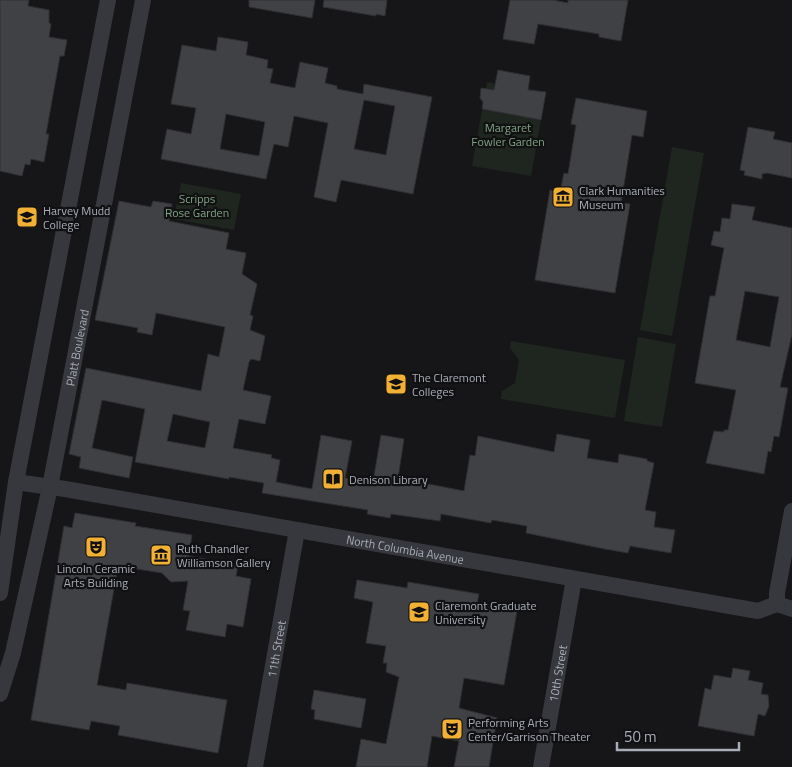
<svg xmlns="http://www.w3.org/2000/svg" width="792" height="767" viewBox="0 0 792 767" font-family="'Titillium Web',sans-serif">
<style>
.green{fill:#1e261f}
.building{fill:#404145;stroke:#303034;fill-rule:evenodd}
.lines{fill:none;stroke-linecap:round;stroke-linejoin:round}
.street{stroke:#37383d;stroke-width:16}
.labels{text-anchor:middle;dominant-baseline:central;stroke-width:4.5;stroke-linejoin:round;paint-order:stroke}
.park-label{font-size:12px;fill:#7fa381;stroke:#111113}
.poi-label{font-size:12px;fill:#a8adb8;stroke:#111113;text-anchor:start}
.street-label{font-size:12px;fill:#a8adb8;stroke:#111113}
</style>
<rect width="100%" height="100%" fill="#161618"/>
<g class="green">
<path d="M487 82 546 92 531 176 472 166Z"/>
<path d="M672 147 704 153 672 336 640 330Z"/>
<path d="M181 183 241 194 234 230 174 219Z"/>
<path d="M638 337 676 344 662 427 624 421Z"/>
<path d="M511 341 625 360 615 418 501 399 502 391 515 383 519 360 510 348Z"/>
</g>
<g class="building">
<path d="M0 0H29L28 6 49 10V23L51 24 49 37 67 40 64 56H60L46 134H49L44 162 31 159 30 165 25 164 22 176 0 171Z"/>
<path d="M249 0H315L312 18 249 7Z"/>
<path d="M324 0H387L385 16 376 14V16L323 7Z"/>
<path d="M510 0H553L568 3V0H628L621 41 599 37V34L538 24 534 44 503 39Z"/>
<path d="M218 37 248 42 246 55 268 60 267 68 273 69 270 83 295 88 300 62 328 68 325 83 337 86V89L363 94 364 84 432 97 413 194 341 180 336 202 314 197 328 123 294 116 288 147 274 144 266 179 161 159 167 129 191 134 196 108 171 104 182 45 216 51ZM364 100 395 106 386 155 354 149ZM226 114 265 122 259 156 220 149Z"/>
<path d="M498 70 530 76 528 90 546 92 541 120 482 109 483 102 480 98 481 88 494 90Z"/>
<path d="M576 98 647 111 643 137 632 135 621 203 630 204 615 293 535 280 550 190 560 192 564 173 568 174 576 125 571 124Z"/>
<path d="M748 127 775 132 773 139 792 143V178L767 173 762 174V179L744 175 745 171 740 170Z"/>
<path d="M119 201 151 207 153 201 172 204 169 221 229 233 226 249 246 253 242 274 257 284 250 315 253 316 250 330 265 336 260 361 251 359 249 362 243 390 271 396 265 424 239 419 233 448 272 455 271 458 280 460 276 482 312 489 321 435 352 441 345 478 373 482 381 435 404 439 398 478 464 491 470 455 475 456 478 436 554 452 557 434 590 440 587 458 618 463 619 454 647 459V461L654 463 645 510 656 512 654 527 675 530 671 553 630 546 628 553 605 549 526 533 527 526 492 520 491 523 441 514 440 521 391 514 390 518 367 514 368 510 262 493 264 483 229 477V479L135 462 145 409 102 400 92 448 133 457 129 478 79 468 81 457 69 454 86 368 201 391 208 354 219 357 225 327 156 313 152 335 137 332 138 328 95 320ZM173 414 210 422 205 448 167 441Z"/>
<path d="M732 204 755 207 752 220 792 228V334L780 387 788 388 779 437 774 436 771 452 768 451 764 474 706 463 714 431 724 432V430H728L736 390 695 383 710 296H715L724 248 711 245 714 231 720 232 722 218 730 219ZM745 291 779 297 770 347 736 340Z"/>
<path d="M75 513 136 523 135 526 192 535 189 556 238 565 236 576 251 579 243 627 227 624 225 637 186 630 190 611 183 610 188 581 171 582 162 573 118 566 97 685 126 690 127 683 227 700 218 753 118 735 120 726 91 721 89 730 31 720 64 526 72 528Z"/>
<path d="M357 580 407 588 408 582 479 594 477 604 517 611 504 685 464 678 459 708 497 718 489 767H454L459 741 432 736 427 767H356L361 739 386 744 399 677 386 672 387 663H383L386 646 366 643 373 602 354 598Z"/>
<path d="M733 668 750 671 748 680 763 683 761 694 768 695 769 706 765 716 758 714 754 736 698 726 705 688 711 690 714 675 731 678Z"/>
<path d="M314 690 366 699 361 728 314 719 315 710 311 709Z"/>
</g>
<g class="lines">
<g class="street">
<path id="s1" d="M16 482 65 489 758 611 777 604 792 609"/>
<path d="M0 593 16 482 108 0"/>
<path d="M777 604V593L792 511"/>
<path id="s2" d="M0 694 13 653 50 487 143 0"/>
<path id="s3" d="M255 767 297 530"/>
<path id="s4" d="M541 767 574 579"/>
</g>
</g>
<defs>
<g id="museum-square" transform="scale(1.125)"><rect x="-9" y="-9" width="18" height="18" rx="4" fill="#f2b134" stroke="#111113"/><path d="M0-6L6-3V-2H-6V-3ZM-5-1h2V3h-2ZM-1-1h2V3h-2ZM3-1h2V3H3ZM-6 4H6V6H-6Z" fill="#111"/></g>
<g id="university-square" transform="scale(1.125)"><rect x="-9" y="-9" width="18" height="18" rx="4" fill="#f2b134" stroke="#111113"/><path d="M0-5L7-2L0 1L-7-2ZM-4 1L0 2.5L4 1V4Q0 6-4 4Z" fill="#111"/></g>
<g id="library-square" transform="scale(1.125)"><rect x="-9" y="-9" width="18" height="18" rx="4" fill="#f2b134" stroke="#111113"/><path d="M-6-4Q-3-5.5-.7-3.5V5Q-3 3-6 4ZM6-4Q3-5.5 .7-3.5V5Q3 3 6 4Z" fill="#111"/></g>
<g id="theatre-square" transform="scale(1.125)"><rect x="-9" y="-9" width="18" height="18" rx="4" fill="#f2b134" stroke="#111113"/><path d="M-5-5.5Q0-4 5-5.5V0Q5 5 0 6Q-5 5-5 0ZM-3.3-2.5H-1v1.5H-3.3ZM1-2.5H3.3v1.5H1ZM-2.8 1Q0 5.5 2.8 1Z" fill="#111"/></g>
</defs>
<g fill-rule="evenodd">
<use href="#museum-square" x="563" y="197"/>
<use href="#university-square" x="27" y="217"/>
<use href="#university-square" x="396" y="384"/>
<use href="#library-square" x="333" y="479"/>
<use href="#theatre-square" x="96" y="547"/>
<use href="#museum-square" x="161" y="555"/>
<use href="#university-square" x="419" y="612"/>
<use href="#theatre-square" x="452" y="729"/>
</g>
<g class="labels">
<g class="park-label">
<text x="508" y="127">Margaret<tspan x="508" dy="14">Fowler Garden</tspan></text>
<text x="197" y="198">Scripps<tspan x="197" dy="14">Rose Garden</tspan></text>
</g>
<g class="poi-label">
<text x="579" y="190">Clark Humanities<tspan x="579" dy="14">Museum</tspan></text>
<text x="43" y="210">Harvey Mudd<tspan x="43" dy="14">College</tspan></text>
<text x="412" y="377">The Claremont<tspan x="412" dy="14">Colleges</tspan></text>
<text x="349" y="479">Denison Library</text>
<text x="177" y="548">Ruth Chandler<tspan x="177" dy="14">Williamson Gallery</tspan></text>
<text x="96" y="568" text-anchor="middle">Lincoln Ceramic<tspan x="96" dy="14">Arts Building</tspan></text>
<text x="435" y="605">Claremont Graduate<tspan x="435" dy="14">University</tspan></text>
<text x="468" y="722">Performing Arts<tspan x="468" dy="14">Center/Garrison Theater</tspan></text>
</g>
<g class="street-label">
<text stroke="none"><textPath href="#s2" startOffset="355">Platt Boulevard</textPath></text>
<text stroke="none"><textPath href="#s1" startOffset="395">North Columbia Avenue</textPath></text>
<text stroke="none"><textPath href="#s3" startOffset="120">11th Street</textPath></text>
<text stroke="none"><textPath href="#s4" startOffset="95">10th Street</textPath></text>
</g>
</g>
<path d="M617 742v8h122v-8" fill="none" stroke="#a8adb8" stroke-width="2.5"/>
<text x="624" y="742" font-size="15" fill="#a8adb8" stroke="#111113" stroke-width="4" paint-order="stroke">50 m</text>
</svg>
